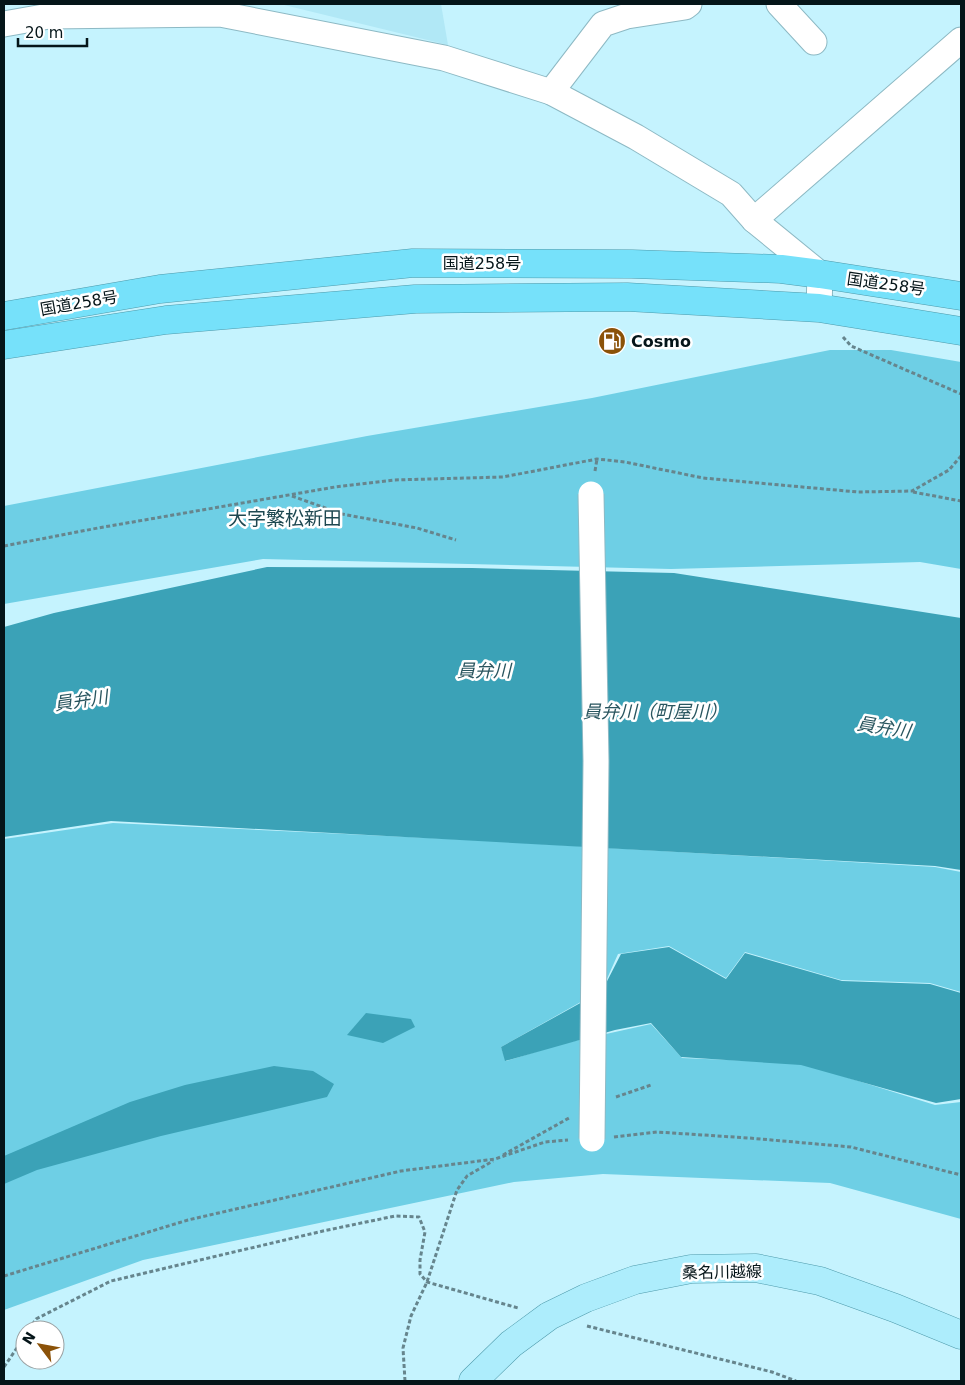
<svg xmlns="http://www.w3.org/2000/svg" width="965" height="1385" viewBox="0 0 965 1385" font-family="'DejaVu Sans','Noto Sans JP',sans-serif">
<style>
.built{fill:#b1e8f6}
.green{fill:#6ecfe5}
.water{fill:#3ba2b7}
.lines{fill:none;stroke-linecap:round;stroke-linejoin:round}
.minor-casing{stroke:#8db9c4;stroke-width:27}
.major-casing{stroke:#4e9aab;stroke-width:29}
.highway-casing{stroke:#4e9aab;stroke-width:29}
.path{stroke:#66858d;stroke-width:3;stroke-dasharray:4 2.5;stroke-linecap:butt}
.minor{stroke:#fff;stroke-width:25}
.major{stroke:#adedfc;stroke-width:28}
.highway{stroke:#76e1fa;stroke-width:28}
.minor-bridge-casing{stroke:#8db9c4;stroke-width:27;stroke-linecap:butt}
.minor-bridge{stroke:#fff;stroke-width:25}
.labels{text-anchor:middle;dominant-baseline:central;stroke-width:5;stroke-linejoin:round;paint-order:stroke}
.street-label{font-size:16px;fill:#051519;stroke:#fff}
.poi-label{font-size:16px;font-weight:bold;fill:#051519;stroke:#fff;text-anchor:start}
.water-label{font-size:18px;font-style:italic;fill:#29555f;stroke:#fff}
.quarter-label{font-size:19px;fill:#1e4851;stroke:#fff}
</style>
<rect width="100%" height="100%" fill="#c5f3fe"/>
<path class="built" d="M280 4H441L448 45Z"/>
<g class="green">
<path d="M830 350H891L961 362V569L920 562 671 569 263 559 4 604V506L367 436 592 398Z"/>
<path d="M113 823 493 841 935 867 961 872V992L930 983 841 980 745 952 726 978 669 946 618 954 602 990 501 1047 506 1061 561 1044 651 1024 682 1058 801 1063 935 1105 961 1102V1219L830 1183 603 1174 514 1182 143 1260 4 1310V839Z"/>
</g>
<g class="water">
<path d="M267 567 472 568 674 573 961 618V870L935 866 111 821 4 837V627L54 613Z"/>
<path d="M669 947 726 979 745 953 842 981 930 984 961 993V1099L936 1103 801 1065 681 1057 651 1023 615 1030 505 1061 501 1047 602 991 621 954Z"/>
<path d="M366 1013 411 1019 415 1027 383 1043 347 1035Z"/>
<path d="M274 1066 313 1071 334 1084 327 1097 161 1136 37 1170 4 1184V1156L130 1102 185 1085Z"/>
</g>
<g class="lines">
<g class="minor-casing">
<g id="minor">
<path d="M779 4 814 42"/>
<path d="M4 24 49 16 220 14 444 58 551 92 636 137 731 194 754 220 820 274 819 308"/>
<path d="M551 92 603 24 627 16 685 7 689 4"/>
<path d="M754 220 961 40"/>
</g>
</g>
<g class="major-casing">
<path id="major" d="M473 1381 511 1344 549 1316 586 1298 635 1280 691 1269 756 1268 820 1281 895 1308 961 1335"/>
</g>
<g class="highway-casing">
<g id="highway">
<path d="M4 316 160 289 413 263 632 264 781 269 820 274 961 296"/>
<path d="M4 345 166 320 415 299 627 297 819 308 961 331"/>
</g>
</g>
<g class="path">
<path d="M843 337 851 346 961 394"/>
<path d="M595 471 597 459"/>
<path d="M913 492 961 501"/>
<path d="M292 496 342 514 417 528 456 540"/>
<path d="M4 546 98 528 335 487 394 480 503 477 597 459 625 462 703 478 858 492 912 491 949 470 961 456"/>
<path d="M616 1097 651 1085"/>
<path d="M614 1137 657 1132 749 1138 851 1147 961 1175"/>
<path d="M503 1155 569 1118"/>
<path d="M4 1276 188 1220 401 1171 495 1159 545 1142 568 1140"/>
<path d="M587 1326 772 1372 796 1381"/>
<path d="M29 1330 36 1319 111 1281 323 1231 395 1216 419 1217 425 1232 420 1260V1274L427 1282 518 1308"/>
<path d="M4 1367 25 1336"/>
<path d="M405 1381 403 1348 411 1316 427 1282 457 1190 467 1176 493 1161"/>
</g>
<use href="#minor" class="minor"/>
<use href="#major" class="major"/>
<use href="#highway" class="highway"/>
<g class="minor-bridge-casing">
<path id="minor-bridge" d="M591 494 596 761 592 1139"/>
</g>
<use href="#minor-bridge" class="minor-bridge"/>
</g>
<defs>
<g id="fuel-disc" transform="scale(1.4375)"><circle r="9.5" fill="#8b5208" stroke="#fff"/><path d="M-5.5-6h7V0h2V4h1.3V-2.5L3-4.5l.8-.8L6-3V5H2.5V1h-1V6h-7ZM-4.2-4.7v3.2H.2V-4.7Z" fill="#fff"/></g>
</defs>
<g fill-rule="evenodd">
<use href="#fuel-disc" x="612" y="341"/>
</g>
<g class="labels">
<g class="street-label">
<text x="482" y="263">国道258号</text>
<text transform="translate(886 284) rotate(8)">国道258号</text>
<text transform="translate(79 303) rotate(-10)">国道258号</text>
<text transform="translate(722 1272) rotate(-1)">桑名川越線</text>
</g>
<g class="poi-label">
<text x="631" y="341">Cosmo</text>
</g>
<g class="water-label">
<text x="484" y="670">員弁川</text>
<text transform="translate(81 700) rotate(-8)">員弁川</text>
<text x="655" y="711">員弁川（町屋川）</text>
<text transform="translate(884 727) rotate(9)">員弁川</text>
</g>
<g class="quarter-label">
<text x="285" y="518">大字繁松新田</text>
</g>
</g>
<rect width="965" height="1385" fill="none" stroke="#051519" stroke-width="10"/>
<g transform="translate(40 1345) rotate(302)"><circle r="24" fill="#ffffff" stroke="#9ba1a3"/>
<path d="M0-4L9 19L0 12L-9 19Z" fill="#8b5208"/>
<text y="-8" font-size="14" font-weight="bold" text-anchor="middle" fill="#051519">N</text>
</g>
<path d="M18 38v8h69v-8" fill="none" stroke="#051519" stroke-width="2.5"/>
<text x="25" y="38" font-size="15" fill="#051519" stroke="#ffffff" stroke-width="4" paint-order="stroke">20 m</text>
</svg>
